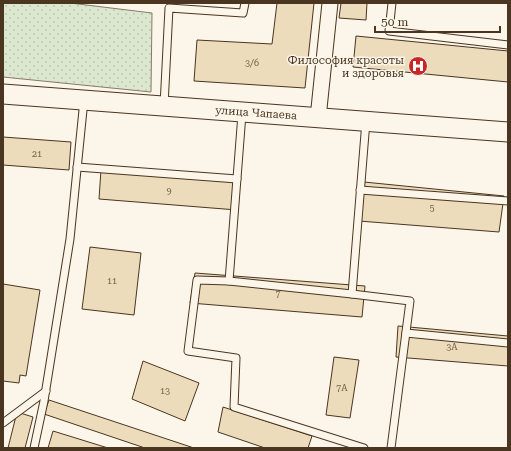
<svg xmlns="http://www.w3.org/2000/svg" width="511" height="451" viewBox="0 0 511 451" font-family="'Roboto Serif',serif">
<style>
.park{fill:url(#park-dots);stroke:#887966}
.building{fill:#ecdcbc;stroke:#4a3520}
.lines{fill:none;stroke-linecap:round;stroke-linejoin:round}
.service-casing{stroke:#4a3520;stroke-width:9}
.minor-casing{stroke:#4a3520;stroke-width:17}
.tertiary-casing{stroke:#4a3520;stroke-width:21}
.service{stroke:#fbf6e9;stroke-width:7}
.minor{stroke:#fbf6e9;stroke-width:15}
.tertiary{stroke:#fbf6e9;stroke-width:19}
.labels{text-anchor:middle;dominant-baseline:central;stroke-width:3;stroke-linejoin:round;paint-order:stroke}
.number-label{font-size:9px;fill:#725f47}
.poi-label{font-size:11px;fill:#4a3520;stroke:#fbf6e9;text-anchor:end}
.street-label{font-size:11px;fill:#4a3520;stroke:#fbf6e9}
</style>
<defs>
<pattern id="park-dots" width="8" height="8" patternUnits="userSpaceOnUse"><rect width="8" height="8" fill="#dce7d0"/><path d="M2 2h.1M6 6h.1" fill="none" stroke="#bec7b2" stroke-width="1.8" stroke-linecap="round"/></pattern>
</defs>
<rect width="100%" height="100%" fill="#fbf6e9"/>
<path class="park" d="M3 3H70L152 13 151 92 3 77Z"/>
<g class="building">
<path d="M277 3H314L305 88 194 81 197 40 272 44Z"/>
<path d="M341 3H367L366 20 339 18Z"/>
<path d="M356 36 508 51V82L353 67Z"/>
<path d="M3 137 71 142 69 170 3 165Z"/>
<path d="M101 170 240 182 237 210 99 199Z"/>
<path d="M364 182 504 196 499 232 359 221Z"/>
<path d="M90 247 141 253 134 315 82 309Z"/>
<path d="M195 273 365 286 362 317 190 303Z"/>
<path d="M3 284 40 290 26 376 20 375 19 383 3 381Z"/>
<path d="M398 326 508 336V366L396 357Z"/>
<path d="M334 357 359 360 350 418 326 415Z"/>
<path d="M143 361 199 383 185 421 132 399Z"/>
<path d="M49 400 194 448H145L44 414Z"/>
<path d="M223 407 312 436 308 448H265L218 432Z"/>
<path d="M17 412 33 417 25 448H8Z"/>
<path d="M53 431 108 448H48Z"/>
</g>
<g class="lines">
<g class="service-casing">
<g id="service">
<path d="M392 3 389 31 508 45"/>
<path d="M164 106 169 8 243 13 245 3"/>
<path d="M242 114 229 281 352 294 366 121"/>
<path d="M77 167 237 179"/>
<path d="M360 190 508 201"/>
<path d="M229 281 197 280 188 351 236 358 234 407 364 448"/>
<path d="M352 294 410 301 391 448"/>
<path d="M406 333 508 343"/>
<path d="M3 423 46 391"/>
<path d="M34 448 44 401 70 239 84 100"/>
</g>
</g>
<g class="minor-casing">
<path id="minor" d="M318 118 330 3"/>
</g>
<g class="tertiary-casing">
<path id="tertiary" d="M3 94 508 132"/>
</g>
<use href="#service" class="service"/>
<use href="#minor" class="minor"/>
<use href="#tertiary" class="tertiary"/>
</g>
<defs>
<g id="hospital-disc" transform="scale(1)"><circle r="9.5" fill="#c62828" stroke="#fbf6e9"/><path d="M-5-5h3v3.5h4V-5h3V5h-3V1.5h-4V5h-3Z" fill="#fff"/></g>
</defs>
<g fill-rule="evenodd">
<use href="#hospital-disc" x="418" y="66"/>
</g>
<g class="labels">
<g class="number-label">
<text x="252" y="63">3/6</text>
<text x="37" y="154">21</text>
<text x="169" y="191">9</text>
<text x="432" y="208">5</text>
<text x="112" y="281">11</text>
<text x="278" y="294">7</text>
<text x="452" y="347">3А</text>
<text x="342" y="388">7А</text>
<text x="165" y="391">13</text>
</g>
<g class="poi-label">
<text x="404" y="60">Философия красоты<tspan x="404" dy="13">и здоровья</tspan></text>
</g>
<g class="street-label">
<text transform="translate(256 113) rotate(4)">улица Чапаева</text>
</g>
</g>
<rect width="511" height="451" fill="none" stroke="#4a3520" stroke-width="8"/>
<path d="M375 26v6h125v-6" fill="none" stroke="#4a3520" stroke-width="2"/>
<text x="381" y="26" font-size="12" fill="#4a3520" stroke="#fbf6e9" stroke-width="3" paint-order="stroke">50 m</text>
</svg>
